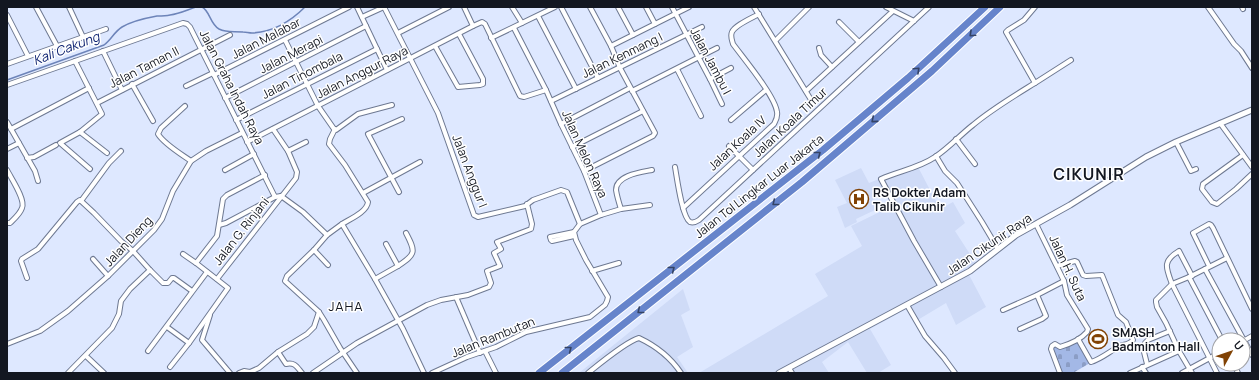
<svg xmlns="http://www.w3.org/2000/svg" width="1259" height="380" viewBox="0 0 1259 380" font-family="Manrope,sans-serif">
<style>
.built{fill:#cfdbf7}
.cemetery{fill:url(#cemetery-stones)}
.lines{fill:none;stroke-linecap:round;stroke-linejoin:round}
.stream{stroke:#6d84b9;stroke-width:1.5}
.minor-casing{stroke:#6e7992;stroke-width:6}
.tertiary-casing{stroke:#6e7992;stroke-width:7}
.motorway-casing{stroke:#fff;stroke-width:9}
.minor{stroke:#fff;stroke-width:4}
.tertiary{stroke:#fff;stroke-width:5}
.motorway{stroke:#6684cb;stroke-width:7}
.oneway{stroke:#344365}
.labels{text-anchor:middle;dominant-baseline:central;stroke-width:3;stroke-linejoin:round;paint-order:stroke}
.street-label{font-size:12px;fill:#131721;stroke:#fff}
.poi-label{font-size:12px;font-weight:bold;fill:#131721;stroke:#fff;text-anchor:start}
.water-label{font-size:13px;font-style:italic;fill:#0d2271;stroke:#fff}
.neighbourhood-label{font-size:13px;letter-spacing:1px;fill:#131721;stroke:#fff}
.district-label{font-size:16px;font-weight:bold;letter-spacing:1px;fill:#131721;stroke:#fff}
</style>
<defs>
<pattern id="cemetery-stones" width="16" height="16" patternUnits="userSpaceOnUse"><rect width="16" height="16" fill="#a3b8e6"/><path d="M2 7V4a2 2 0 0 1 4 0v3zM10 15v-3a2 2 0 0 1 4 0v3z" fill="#8b9dc5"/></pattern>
</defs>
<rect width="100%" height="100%" fill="#dee8ff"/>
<g class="built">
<path d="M918 167 940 209 953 202 965 223 955 231 977 265 967 271 986 307 956 325 946 303 916 321 908 308 870 329 891 365 878 373H867L848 342 822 362 829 373H699L828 296 815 274 862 246 851 226 896 204 883 178Z"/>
<path d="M861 168 869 183 879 179 884 189 874 193 877 198 872 200 875 210 856 219 857 222 845 228 837 207 847 203 835 180Z"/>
<path d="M683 289 690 310 681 315 693 347 677 357 688 373H579Z"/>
</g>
<path class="cemetery" d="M1078 341 1090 363 1073 373H1061L1052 348 1056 346Z"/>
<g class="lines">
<g class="stream">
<path d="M202 7C210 11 210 24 219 29 227 33 234 31 243 32 246 32 249 33 252 33 273 32 291 21 305 7"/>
<path d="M7 80 104 45C111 40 114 32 122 27 132 21 146 18 157 16 161 16 166 16 170 15 179 14 187 10 196 7"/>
</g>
<g class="minor-casing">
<g id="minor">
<path d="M36 7 57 46"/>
<path d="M69 7 83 37"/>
<path d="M357 7 387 70"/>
<path d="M384 7 438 113 474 215 478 217 525 206 533 200 561 190 567 192 580 224"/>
<path d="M464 7 473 26"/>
<path d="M512 7 522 23"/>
<path d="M561 7 598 78"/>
<path d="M618 7 633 35"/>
<path d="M646 7 655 24"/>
<path d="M672 7 710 79 722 104"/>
<path d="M754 7 813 103"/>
<path d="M886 7 914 21"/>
<path d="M1208 7 1234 44 1241 51 1252 68"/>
<path d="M1242 7 1243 9"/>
<path d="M7 15 28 56"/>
<path d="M538 16 576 89"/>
<path d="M362 17 384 7"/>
<path d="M839 22 859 42"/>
<path d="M514 28 546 90 561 124 584 171 601 215"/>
<path d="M398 33 449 7"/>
<path d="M491 38 555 7"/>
<path d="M285 40 318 106 334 129 336 130 358 114 392 105"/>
<path d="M776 40 809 7"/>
<path d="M435 46 458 87 480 85 483 84V79L459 34"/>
<path d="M611 46 689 7"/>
<path d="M819 48 821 55 832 67"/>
<path d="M103 51 122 90"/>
<path d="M75 61 102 114 80 132 60 143 90 169"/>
<path d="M7 64 106 29"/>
<path d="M677 69 701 116"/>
<path d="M214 75 349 7"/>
<path d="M710 79 731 68"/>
<path d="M1035 83 1071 60"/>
<path d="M132 84 153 121"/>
<path d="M7 85 183 23 187 24 190 27 275 197 281 196"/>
<path d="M186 86 213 73"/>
<path d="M632 91 717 48"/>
<path d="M806 91 893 11"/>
<path d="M225 98 366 26"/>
<path d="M551 101 702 27"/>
<path d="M97 103 230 35"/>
<path d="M185 106 161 128 158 134C164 144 181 154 191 161"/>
<path d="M236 120 377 49"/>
<path d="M731 120 766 90"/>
<path d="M7 122 35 171 38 181"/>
<path d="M1220 123 1252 167"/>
<path d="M561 124 630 88"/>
<path d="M11 129 89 88"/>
<path d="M335 129 330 139 329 144 345 165 368 202C367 212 350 219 342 224L375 279 403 329 424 373"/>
<path d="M80 132 107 153"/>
<path d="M956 139 975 164"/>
<path d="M247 142 473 26 482 22 485 24 520 96 524 97 546 90"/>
<path d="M1176 142 1191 171 1196 169"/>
<path d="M729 146 753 170"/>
<path d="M572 147 643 111"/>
<path d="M7 149 19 143"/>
<path d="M288 151 306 142"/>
<path d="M1243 155 1203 184 1202 189 1212 202 1217 204 1236 189 1252 174"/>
<path d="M936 156 945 171 957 183 982 222 998 249"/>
<path d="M27 158 34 157 56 145"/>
<path d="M675 167C677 178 682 217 690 222 693 223 696 222 699 220L929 7"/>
<path d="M7 170C11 178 26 200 22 208 20 214 14 219 10 223H7"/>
<path d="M225 170 254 154"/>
<path d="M584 171 653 136 655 133 620 68 611 46 590 7"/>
<path d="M399 192 368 134 402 119"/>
<path d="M363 193 420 162"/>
<path d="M281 196 303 212 327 235"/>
<path d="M81 201 109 163 121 151"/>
<path d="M683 208 774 124C776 120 778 117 777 112 775 96 744 59 733 44 732 40 730 36 732 32 735 25 752 18 759 14"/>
<path d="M621 209C619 203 617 196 616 190 616 175 642 172 652 170"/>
<path d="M342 224 327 235 314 250 287 276 285 281 319 312 324 320 340 348 357 373"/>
<path d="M1036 224 1064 281 1067 295 1088 329 1087 332C1081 339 1070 344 1060 347L1055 344 1052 346 1051 349 1060 373"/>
<path d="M219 225 226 223 275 197"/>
<path d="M574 236 552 241 551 240 550 237 574 232"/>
<path d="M314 250 328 265"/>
<path d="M183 254 196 263"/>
<path d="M93 259 108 276"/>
<path d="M398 266C416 254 416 252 406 233"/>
<path d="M1057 266 1075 261 1077 262 1083 275 1086 276 1102 275 1118 315 1126 322 1133 340C1129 345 1123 344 1118 347 1109 352 1101 359 1091 362L1078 339"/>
<path d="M1209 266 1193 233 1209 224 1211 225 1213 228 1252 309"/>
<path d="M1205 269 1252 355"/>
<path d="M150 270 163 283H168L172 278H174L192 291"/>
<path d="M592 271 619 263"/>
<path d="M1192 276 1179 251C1162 261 1166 268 1172 284L1217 373"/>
<path d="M1189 277 1222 340"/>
<path d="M27 278 21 261 22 259 38 249 77 202 80 200 94 213 121 241 133 251 150 270 130 289 121 301 119 314 112 328 68 373"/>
<path d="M217 279 296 178 297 172 288 151 273 129"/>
<path d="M375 279 398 266 386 244"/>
<path d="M941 287 914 241 881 179C899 171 919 168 935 157 949 148 960 135 973 125 992 109 1014 96 1035 83L1006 32 1008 30 1024 20 1035 7"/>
<path d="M456 297 480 353"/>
<path d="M907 305 925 336 944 358 955 373"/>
<path d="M1003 310 1037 295 1064 281"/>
<path d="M210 315 202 340 230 373"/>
<path d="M167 327 189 343"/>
<path d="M1020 329 1042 319 1046 316 1037 295"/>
<path d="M1243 341 1252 336"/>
<path d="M7 344 40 331 68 311 108 276 154 230 162 219 173 191 191 161 206 151 242 133"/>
<path d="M148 351 207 272"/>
<path d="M485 351 496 373"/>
<path d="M278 352 286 364C295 362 297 367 302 373"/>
<path d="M86 356 104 373"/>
<path d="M1147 364 1143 348 1145 343 1148 340 1170 331"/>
<path d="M1234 364 1238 373"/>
<path d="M170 367 189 343 228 288 196 263 217 236 223 199 227 195 265 175"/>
<path d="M1142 367 1146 373"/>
<path d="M789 368 792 373"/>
<path d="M239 373 244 371 250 372 259 368 278 352 307 334 314 327 319 312"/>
<path d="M313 373 357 343 427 305 441 300 468 295 489 287 491 283 487 271 500 266 494 253 501 249 497 242 531 229 532 224 527 204"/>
<path d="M432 373 467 357 496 347 526 332 590 317 605 305 607 301 608 297 586 260 576 240 574 232 580 224 601 215 621 209 650 205"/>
<path d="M588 373C598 365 627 341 639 338 656 346 671 358 681 373"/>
<path d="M1130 373 1179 351"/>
<path d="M1182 373 1219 353"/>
<path d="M1192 373 1179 351 1166 323 1157 307 1156 302V300L1172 284 1189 277 1227 258"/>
</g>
</g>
<g class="tertiary-casing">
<path id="tertiary" d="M779 373 970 271 1016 235 1070 205 1146 157 1176 142 1252 110"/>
</g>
<g class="motorway-casing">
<g id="motorway">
<path d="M539 373 823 150 908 78 985 7"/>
<path d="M562 373 802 182 932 71 1000 7"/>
</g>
</g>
<use href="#minor" class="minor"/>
<use href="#tertiary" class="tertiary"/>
<use href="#motorway" class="motorway"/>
</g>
<defs><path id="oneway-chevron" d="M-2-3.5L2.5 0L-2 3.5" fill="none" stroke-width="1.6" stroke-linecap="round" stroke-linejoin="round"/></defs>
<g class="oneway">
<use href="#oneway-chevron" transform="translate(972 34) rotate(137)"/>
<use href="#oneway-chevron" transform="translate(917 70) rotate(-43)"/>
<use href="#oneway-chevron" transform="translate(874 120) rotate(140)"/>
<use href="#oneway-chevron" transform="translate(818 154) rotate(-38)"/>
<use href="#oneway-chevron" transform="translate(775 203) rotate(141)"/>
<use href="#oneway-chevron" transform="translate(672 269) rotate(-38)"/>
<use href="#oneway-chevron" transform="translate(640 311) rotate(141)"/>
<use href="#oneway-chevron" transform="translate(569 349) rotate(-38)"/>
</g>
<defs>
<g id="hospital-ring" transform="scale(1)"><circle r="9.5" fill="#fff" stroke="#814204" stroke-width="1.5"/><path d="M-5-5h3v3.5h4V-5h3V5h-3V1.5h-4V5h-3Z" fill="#814204"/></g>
<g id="stadium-ring" transform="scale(1)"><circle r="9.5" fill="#fff" stroke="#814204" stroke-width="1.5"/><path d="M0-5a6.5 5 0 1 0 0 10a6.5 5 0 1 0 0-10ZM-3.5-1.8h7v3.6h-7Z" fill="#814204"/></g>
</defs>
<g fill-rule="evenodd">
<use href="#hospital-ring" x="859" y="199"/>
<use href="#stadium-ring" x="1098" y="339"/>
</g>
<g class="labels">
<g class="street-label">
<text transform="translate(266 38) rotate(-27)">Jalan Malabar</text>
<text transform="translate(291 54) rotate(-27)">Jalan Merapi</text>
<text transform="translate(622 55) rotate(-26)">Jalan Kenmang I</text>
<text transform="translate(711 61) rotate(62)">Jalan Jambu I</text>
<text transform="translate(144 67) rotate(-27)">Jalan Taman II</text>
<text transform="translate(362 72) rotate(-27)">Jalan Anggur Raya</text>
<text transform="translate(302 75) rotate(-27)">Jalan Tinombala</text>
<text transform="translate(232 87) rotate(63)">Jalan Graha Indah Raya</text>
<text transform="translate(790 122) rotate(-43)">Jalan Koala Timur</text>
<text transform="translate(737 143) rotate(-43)">Jalan Koala IV</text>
<text transform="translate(585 154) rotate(66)">Jalan Melon Raya</text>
<text transform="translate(470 171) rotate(69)">Jalan Anggur I</text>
<text transform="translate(759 186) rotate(-38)">Jalan Tol Lingkar Luar Jakarta</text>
<text transform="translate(241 231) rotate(-52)">Jalan G. Rinjani</text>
<text transform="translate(128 241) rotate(-47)">Jalan Dieng</text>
<text transform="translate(989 244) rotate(-34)">Jalan Cikunir Raya</text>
<text transform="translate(1068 268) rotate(65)">Jalan H. Suta</text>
<text transform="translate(493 337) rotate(-22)">Jalan Rambutan</text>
</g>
<g class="poi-label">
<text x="873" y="192">RS Dokter Adam<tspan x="873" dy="14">Talib Cikunir</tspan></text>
<text x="1112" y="332">SMASH<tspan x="1112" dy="14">Badminton Hall</tspan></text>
</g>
<g class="water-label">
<text transform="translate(66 48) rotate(-21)">Kali Cakung</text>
</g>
<g class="neighbourhood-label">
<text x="346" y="306">JAHA</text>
</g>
<g class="district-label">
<text x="1089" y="174">CIKUNIR</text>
</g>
</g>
<rect width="1259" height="380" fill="none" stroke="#131721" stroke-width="16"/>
<g transform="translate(1231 352) rotate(50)"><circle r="19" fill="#ffffff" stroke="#a1a2a6"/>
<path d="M0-3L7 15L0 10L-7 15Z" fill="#814204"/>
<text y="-6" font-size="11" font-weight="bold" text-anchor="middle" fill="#131721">U</text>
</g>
</svg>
